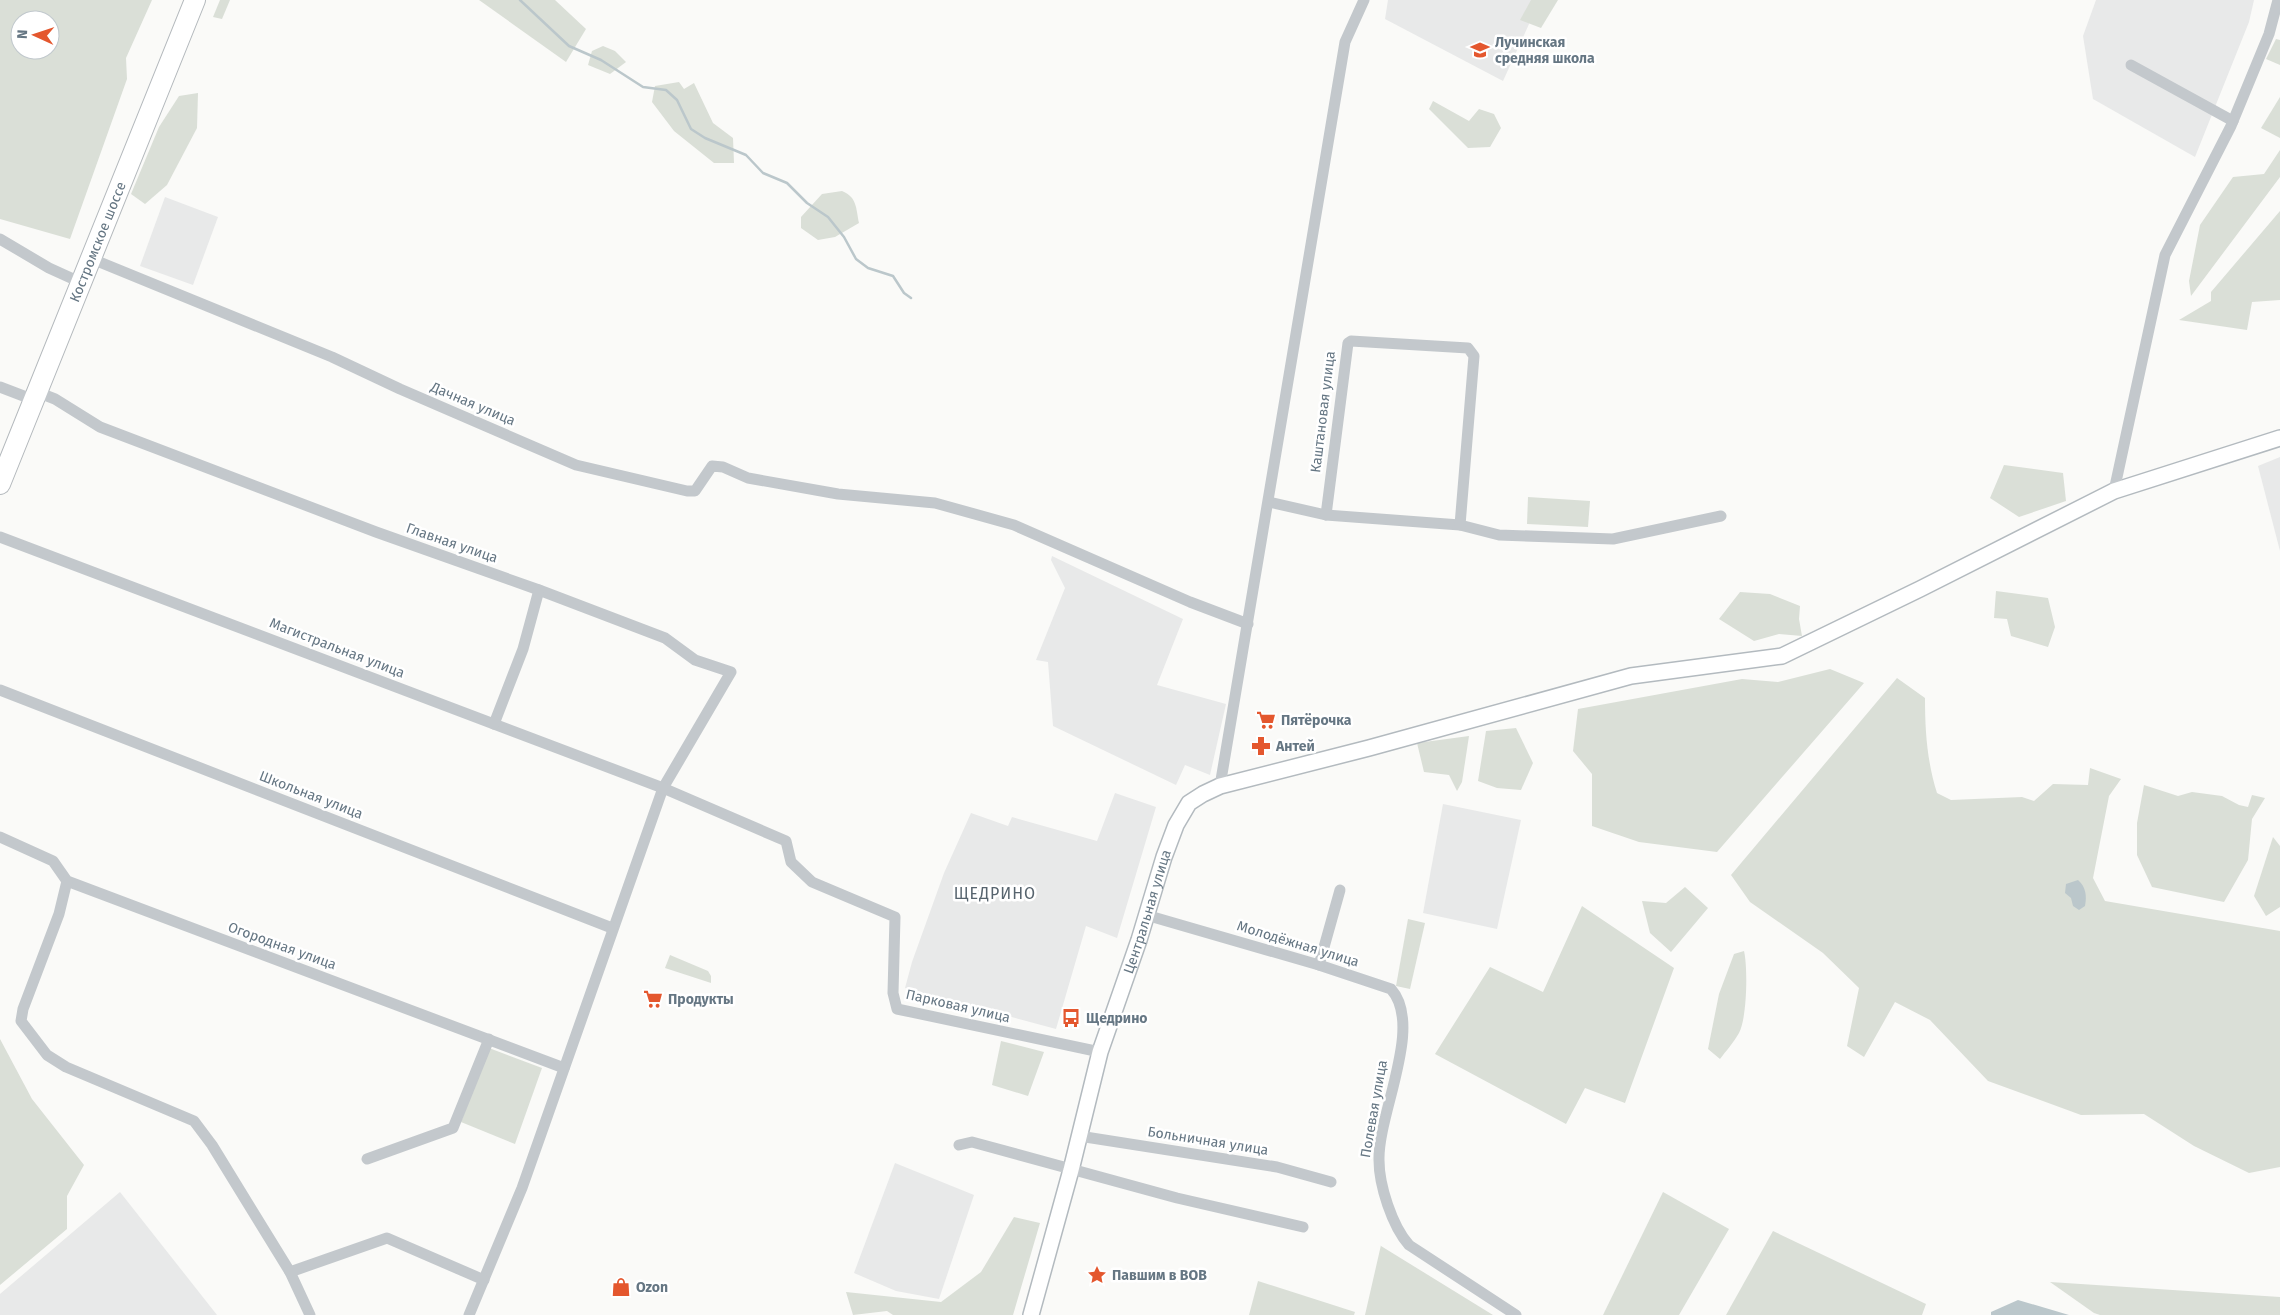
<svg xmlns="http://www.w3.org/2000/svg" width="2280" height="1315" viewBox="0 0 2280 1315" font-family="'Fira Sans',sans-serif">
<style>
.built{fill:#e8e9e9}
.green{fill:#dadfd7;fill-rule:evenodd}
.water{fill:#bbc7cb}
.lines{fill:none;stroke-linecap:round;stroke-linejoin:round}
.stream{stroke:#bbc7cb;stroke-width:2.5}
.secondary-casing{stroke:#b3babf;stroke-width:18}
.highway-casing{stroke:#b4b9bd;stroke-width:22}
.street{stroke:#c3c8cc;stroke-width:11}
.secondary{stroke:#fff;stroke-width:15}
.highway{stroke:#fff;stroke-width:20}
.labels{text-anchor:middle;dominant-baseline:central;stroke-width:5;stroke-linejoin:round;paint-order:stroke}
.poi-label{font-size:14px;font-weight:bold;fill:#657683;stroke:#fff;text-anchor:start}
.street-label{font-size:14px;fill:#657683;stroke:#fff}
.quarter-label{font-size:16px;letter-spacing:1px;fill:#57646e;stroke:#fff}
</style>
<rect width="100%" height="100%" fill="#fafaf8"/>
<g class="built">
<path d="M1388 0H1540L1503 81 1385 19Z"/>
<path d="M2096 0H2254L2249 22 2195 157 2093 99 2083 36Z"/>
<path d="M165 197 218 217 193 285 140 266Z"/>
<path d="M2280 457V551L2258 466Z"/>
<path d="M1052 556 1183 619 1157 685 1226 704 1210 775 1185 765 1176 785 1053 726 1048 662 1036 660 1065 588 1051 560Z"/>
<path d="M1115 793 1156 807 1117 938 1086 926 1056 1029 905 988 912 962 944 873 971 813 1008 826 1012 817 1097 841Z"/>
<path d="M1443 804 1521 820 1497 929 1423 913Z"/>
<path d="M895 1163 974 1195 939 1299 896 1291 854 1273Z"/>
<path d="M120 1192 217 1315H0V1294Z"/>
</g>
<g class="green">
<path d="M0 0H152L126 58 127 79 70 239 0 219ZM20 20H50V50H20Z"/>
<path d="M220 0H230L222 19 213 17Z"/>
<path d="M479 0H555L586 29 566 62Z"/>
<path d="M1531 0H1558L1541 28 1520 20Z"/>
<path d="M2276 39 2280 40V65L2266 59Z"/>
<path d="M603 46 615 51 626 62 610 74 588 65 592 51Z"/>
<path d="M679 82 684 89 694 83 713 123 733 138 734 163H714L674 131 652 102 655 86Z"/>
<path d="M198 93 197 128 167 185 145 204 131 194 159 127 179 96Z"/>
<path d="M2280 97V138L2261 128Z"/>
<path d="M1433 101 1469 121 1479 109 1494 114 1501 128 1490 147 1468 148 1429 109Z"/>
<path d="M2280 150V177L2191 296 2189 281 2200 225 2233 177 2264 174Z"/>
<path d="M842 191C857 197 856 208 859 223L835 237 818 240 801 228V217L822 194Z"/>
<path d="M2280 211V300L2252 302 2247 330 2179 320 2211 301V292Z"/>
<path d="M2004 465 2063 473 2066 501 2019 517 1990 498Z"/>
<path d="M1528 497 1590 501 1588 527 1527 524Z"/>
<path d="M1996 591 2048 598 2055 627 2048 647 2011 636 2007 619 1994 618Z"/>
<path d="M1740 592 1770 594 1800 606 1799 619 1802 636 1779 634 1754 641 1719 619Z"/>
<path d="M1830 669 1864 683 1717 852 1639 842 1592 826V774L1573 751 1578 709 1742 679 1778 682Z"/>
<path d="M1897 678 1925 698C1925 731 1927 761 1937 793L1951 800 2022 797 2034 801 2053 784 2088 785 2090 768 2121 779 2109 796 2093 878 2105 901 2280 931V1167L2249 1173 2194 1146 2144 1114 2081 1115 1988 1081 1930 1020 1895 1002 1864 1057 1847 1046 1859 988 1823 953 1750 902 1731 875Z"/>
<path d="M1516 728 1533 763 1521 790 1497 788 1478 781 1486 731Z"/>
<path d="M1469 736 1462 782 1457 791 1449 775 1424 772 1417 743Z"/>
<path d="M2144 785 2178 796 2192 792 2222 796 2239 805 2248 807 2252 795 2265 798 2252 819 2248 860 2224 902 2152 887 2137 855V823Z"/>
<path d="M2273 837 2280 846V907L2266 916 2254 896Z"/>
<path d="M1685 887 1708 908 1671 952 1650 933 1642 901 1666 903Z"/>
<path d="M1582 906 1674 968 1625 1103 1585 1088 1566 1124 1435 1054 1490 967 1543 992Z"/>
<path d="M1408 919 1425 923 1410 989 1396 986Z"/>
<path d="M1744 951C1748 968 1747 1018 1739 1033 1734 1042 1726 1051 1720 1059L1708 1049 1719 994 1734 954Z"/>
<path d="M670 955 708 971 711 976V983L665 968Z"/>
<path d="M0 1039 32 1099 84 1165 67 1196V1229L0 1285Z"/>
<path d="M1001 1041 1044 1052 1028 1096 992 1085Z"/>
<path d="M489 1048 542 1068 515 1144 461 1122Z"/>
<path d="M1663 1192 1729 1229 1679 1315H1603Z"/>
<path d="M1014 1217 1040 1223 1013 1315H893L887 1311 853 1315 846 1292 941 1302 981 1272Z"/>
<path d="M1773 1231 1926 1304 1922 1315H1726Z"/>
<path d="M1381 1245V1246L1493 1315H1365Z"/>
<path d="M1258 1281 1355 1312 1354 1315H1249Z"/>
<path d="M2050 1282 2280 1297V1315H2100L2094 1313Z"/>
</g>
<g class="water">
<path d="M2078 880C2086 887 2087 896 2085 906L2079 910 2073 906 2071 898 2065 893 2066 884Z"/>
<path d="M2018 1300 2069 1315H1991V1312Z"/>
</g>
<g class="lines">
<path class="stream" d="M520 0 569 46 601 60 643 87 666 90 677 100 691 129 705 138 746 155 763 173 787 183 807 203 828 217 844 237 856 259 868 268 893 276 904 293 911 298"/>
<g class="secondary-casing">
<g id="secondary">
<path id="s1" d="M1031 1315 1071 1170 1100 1052 1139 940 1164 857 1176 825 1189 803 1203 794 1220 786 1369 748 1631 676 1782 656 1920 589 2114 491 2280 438"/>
</g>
</g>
<g class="highway-casing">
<g id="highway">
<path id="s2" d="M0 484 195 0"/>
</g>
</g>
<g class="street">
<path d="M2131 65 2233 121"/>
<path d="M0 239 49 268 82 283"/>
<path d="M92 259 332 357 400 389 576 465 687 491H695L712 466 723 467 748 478 838 494 935 503 1014 525 1190 602 1248 624"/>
<path d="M0 387 34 400"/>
<path d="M37 392 55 399 100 427 376 532 539 590 665 638 695 660 731 672 663 788 522 1188 469 1315"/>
<path d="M2114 491 2165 255 2231 126 2269 34 2278 0"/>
<path d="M1269 502 1326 515 1460 525 1499 535 1613 539 1721 516"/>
<path d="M1326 515 1348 343 1351 341 1468 348 1474 356 1460 525"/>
<path d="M0 537 663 788 786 841 791 862 812 882 895 917 893 993 897 1009 1100 1052"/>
<path d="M0 690 612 928"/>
<path d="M494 724 523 649 539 590"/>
<path d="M1220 786 1345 42 1364 0"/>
<path d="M0 837 53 861 67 881 564 1068"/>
<path d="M67 881 59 914 23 1009 21 1021 47 1055 66 1067 194 1121 212 1145 290 1272 310 1315"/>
<path d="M1146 915 1319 965 1391 989C1424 1026 1378 1113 1379 1160 1379 1185 1392 1226 1409 1245L1516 1315"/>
<path d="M1319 965 1340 890"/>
<path d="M1079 1136 1277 1167 1331 1182"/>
<path d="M959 1145 972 1142 1177 1198 1303 1227"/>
<path d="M367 1159 453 1128 489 1039"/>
<path d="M290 1272 387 1238 484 1280"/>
</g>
<use href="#secondary" class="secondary"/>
<use href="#highway" class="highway"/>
</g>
<defs>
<g id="school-bare" transform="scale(1.5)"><path d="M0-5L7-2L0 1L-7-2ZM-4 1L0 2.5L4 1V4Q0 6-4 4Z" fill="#e4572e" stroke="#fff" stroke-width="2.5" paint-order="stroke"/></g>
<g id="supermarket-bare" transform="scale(1.5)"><path d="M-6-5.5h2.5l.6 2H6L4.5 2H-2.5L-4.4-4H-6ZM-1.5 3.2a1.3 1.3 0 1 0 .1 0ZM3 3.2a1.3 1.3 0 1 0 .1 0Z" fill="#e4572e" stroke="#fff" stroke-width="2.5" paint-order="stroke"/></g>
<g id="pharmacy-bare" transform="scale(1.5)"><path d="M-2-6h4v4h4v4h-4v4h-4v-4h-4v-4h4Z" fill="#e4572e" stroke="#fff" stroke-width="2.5" paint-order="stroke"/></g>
<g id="bus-bare" transform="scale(1.5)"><path d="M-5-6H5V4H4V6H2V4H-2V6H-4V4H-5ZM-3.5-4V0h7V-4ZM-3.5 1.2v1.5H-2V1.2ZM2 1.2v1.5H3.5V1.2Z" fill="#e4572e" stroke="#fff" stroke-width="2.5" paint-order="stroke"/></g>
<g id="sight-bare" transform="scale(1.5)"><path d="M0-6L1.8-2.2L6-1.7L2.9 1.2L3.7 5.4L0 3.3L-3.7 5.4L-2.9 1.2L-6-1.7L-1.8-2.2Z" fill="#e4572e" stroke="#fff" stroke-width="2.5" paint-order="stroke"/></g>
<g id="shop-bare" transform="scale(1.5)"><path d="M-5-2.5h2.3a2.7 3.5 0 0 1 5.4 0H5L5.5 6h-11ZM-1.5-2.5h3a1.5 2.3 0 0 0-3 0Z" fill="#e4572e" stroke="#fff" stroke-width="2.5" paint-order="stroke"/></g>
</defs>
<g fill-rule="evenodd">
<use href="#school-bare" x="1480" y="50"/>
<use href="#supermarket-bare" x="1266" y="720"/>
<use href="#pharmacy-bare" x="1261" y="746"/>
<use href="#supermarket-bare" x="653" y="999"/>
<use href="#bus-bare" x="1071" y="1018"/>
<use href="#sight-bare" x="1097" y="1275"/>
<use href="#shop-bare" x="621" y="1287"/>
</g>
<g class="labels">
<g class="poi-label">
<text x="1495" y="42">Лучинская<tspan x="1495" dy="16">средняя школа</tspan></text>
<text x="1281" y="720">Пятёрочка</text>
<text x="1276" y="746">Антей</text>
<text x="668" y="999">Продукты</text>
<text x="1086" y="1018">Щедрино</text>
<text x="1112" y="1275">Павшим в ВОВ</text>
<text x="636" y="1287">Ozon</text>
</g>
<g class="street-label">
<text stroke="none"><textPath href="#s2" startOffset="261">Костромское шоссе</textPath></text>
<text transform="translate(473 404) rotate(23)">Дачная улица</text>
<text transform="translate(1323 412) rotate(-83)">Каштановая улица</text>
<text transform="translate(452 543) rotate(19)">Главная улица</text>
<text transform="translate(337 648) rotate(21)">Магистральная улица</text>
<text transform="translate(311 795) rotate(21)">Школьная улица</text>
<text stroke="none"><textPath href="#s1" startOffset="420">Центральная улица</textPath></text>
<text transform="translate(1298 944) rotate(17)">Молодёжная улица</text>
<text transform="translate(282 946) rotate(20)">Огородная улица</text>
<text transform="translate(958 1006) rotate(13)">Парковая улица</text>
<text transform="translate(1374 1109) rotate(-80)">Полевая улица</text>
<text transform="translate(1208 1141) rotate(9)">Больничная улица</text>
</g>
<g class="quarter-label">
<text x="995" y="893">ЩЕДРИНО</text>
</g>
</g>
<g transform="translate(35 35) rotate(273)"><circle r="24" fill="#ffffff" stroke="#c1c8cd"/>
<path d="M0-4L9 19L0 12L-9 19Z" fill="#e4572e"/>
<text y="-8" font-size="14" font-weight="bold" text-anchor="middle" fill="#657683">N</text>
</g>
</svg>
